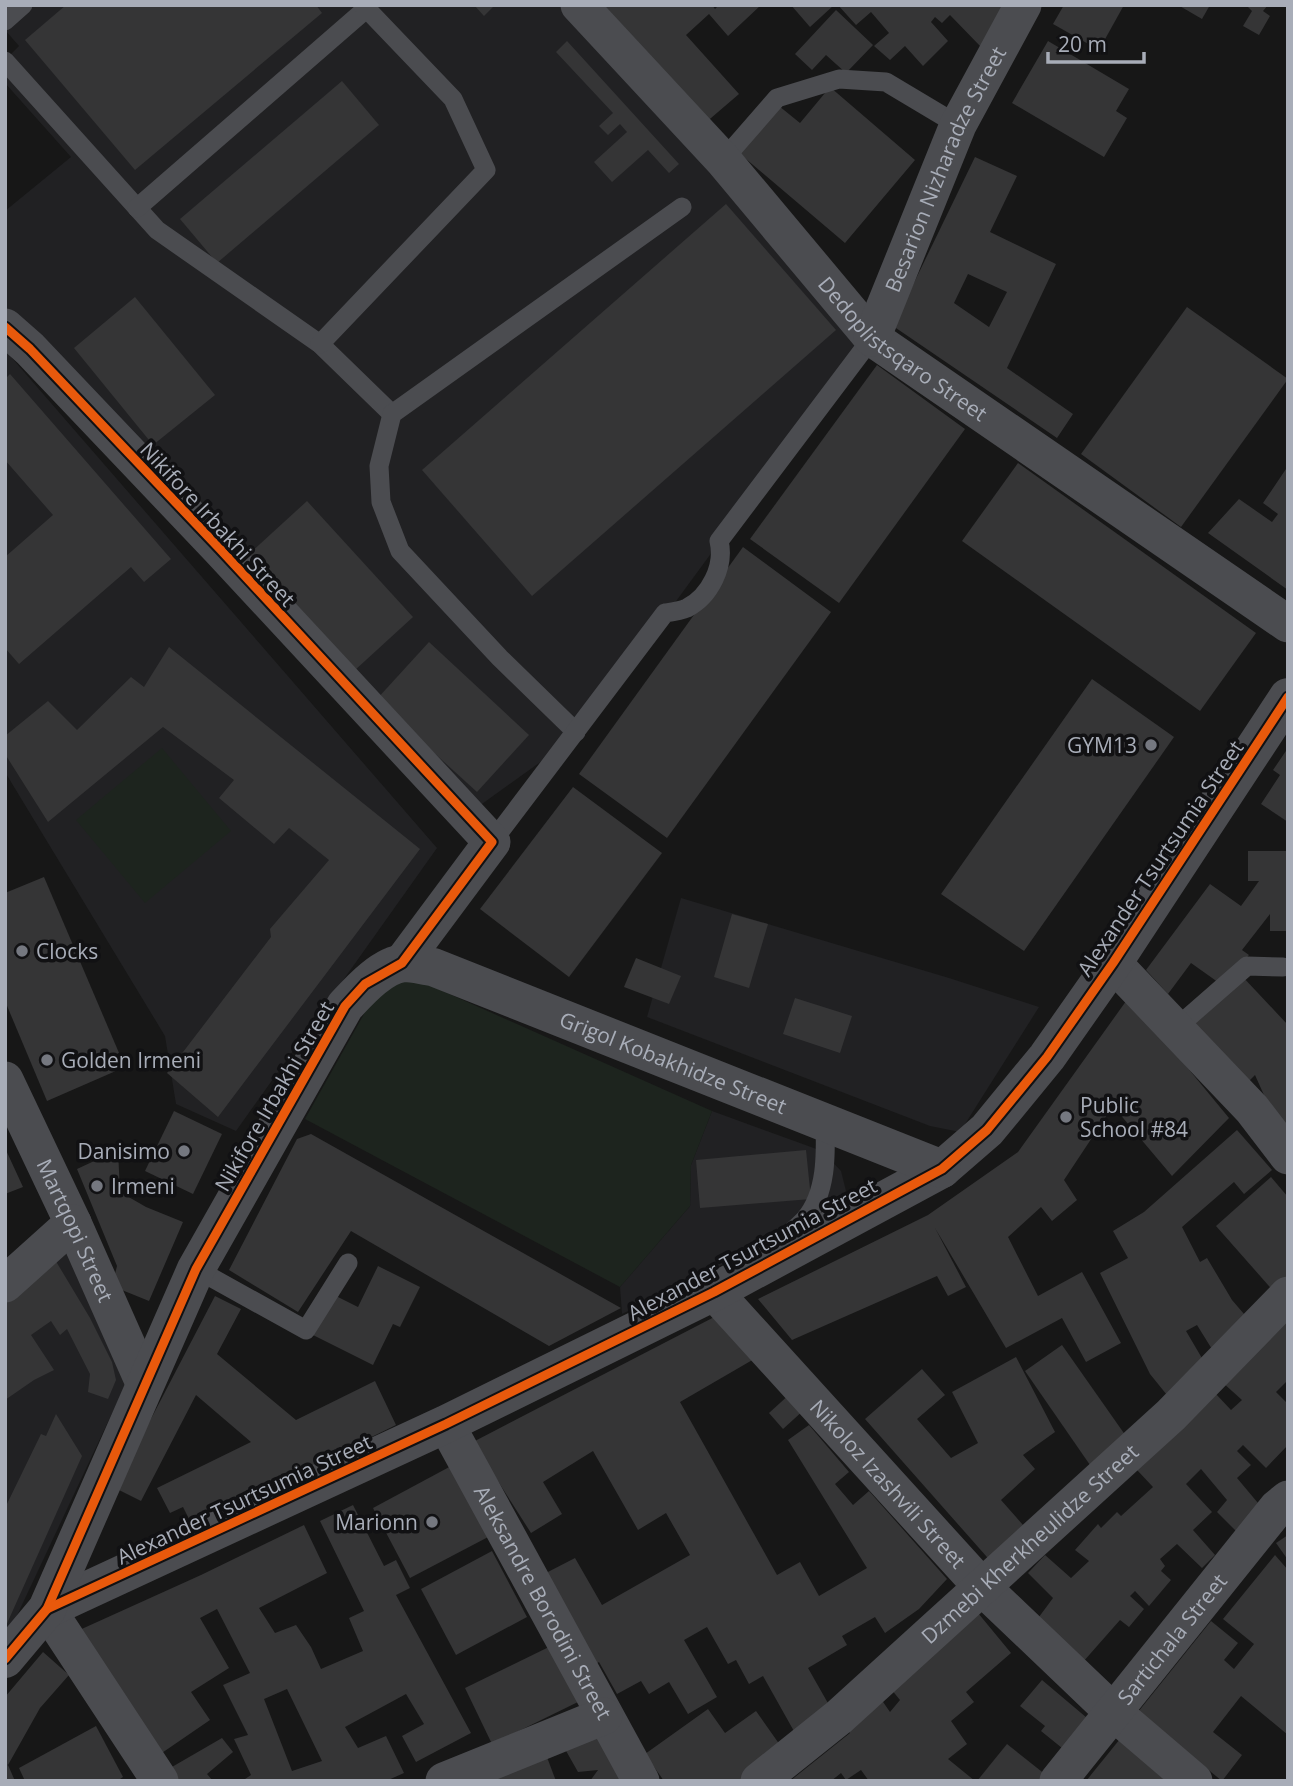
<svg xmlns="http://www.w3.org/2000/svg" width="1293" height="1786" viewBox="0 0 1293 1786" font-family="'Open Sans',sans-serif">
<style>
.built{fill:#212123}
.green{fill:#1d241e}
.building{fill:#353536;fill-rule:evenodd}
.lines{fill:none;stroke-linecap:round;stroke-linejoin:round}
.service{stroke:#4b4c50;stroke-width:19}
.minor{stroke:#4b4c50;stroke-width:37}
.tertiary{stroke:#4b4c50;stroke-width:38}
.cycleway-casing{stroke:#111113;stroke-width:13}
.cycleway{stroke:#e8590c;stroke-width:9}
.poi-dot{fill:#757880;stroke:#111113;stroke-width:2.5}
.labels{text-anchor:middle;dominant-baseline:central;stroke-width:7;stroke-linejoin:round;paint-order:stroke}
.street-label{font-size:21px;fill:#a8adb8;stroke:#111113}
.poi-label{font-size:21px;fill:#a8adb8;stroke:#111113;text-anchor:start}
</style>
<rect width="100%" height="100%" fill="#171717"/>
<g class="built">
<path d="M11 5H560L866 342 578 735 475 809 5 312V211L71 157 5 83V60L19 46 5 30Z"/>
<path d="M5 350 437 848 236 1131 176 1104 165 1036 5 772Z"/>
<path d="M681 898 949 978 1039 1007 960 1132 930 1126 647 1017Z"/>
<path d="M712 1111 822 1151 841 1171 846 1191 833 1210 622 1314 620 1287 690 1206 691 1165Z"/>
<path d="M65 1239 130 1375 5 1641V1291Z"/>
</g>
<g class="green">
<path d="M162 748 231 831 145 903 76 820Z"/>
<path d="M418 980 712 1111 691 1165 690 1206 620 1287 305 1119 373 998 396 983Z"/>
</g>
<g class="building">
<path d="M66 5H316L322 13 135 170 25 40Z"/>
<path d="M474 5H495L484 16Z"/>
<path d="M596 5H712L715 9 719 5H761L728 36 709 14 686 35 739 94 704 124Z"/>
<path d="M791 5H834L810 27Z"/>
<path d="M838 5H1005L982 48 950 15 942 23 935 17 931 22 948 41 923 66 905 46 890 60 874 46 889 33 871 12 856 25Z"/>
<path d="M1064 5H1124L1099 50 1053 24Z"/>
<path d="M1178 5H1210L1202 19Z"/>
<path d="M1246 5H1268L1263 11 1270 16 1259 35 1243 26 1252 11Z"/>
<path d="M836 10 873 45 846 73 826 55 812 70 795 54Z"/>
<path d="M567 41 679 164 669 173 648 150 612 182 594 162 627 132 620 124 608 135 599 126 613 113 556 52Z"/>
<path d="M1048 41 1129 89 1116 111 1127 118 1104 157 1012 103Z"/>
<path d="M342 81 379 125 217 263 180 219Z"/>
<path d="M830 87 915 160 845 243 739 153 779 106 800 123Z"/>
<path d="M975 157 1017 176 990 232 1056 264 1007 368 1073 414 1057 438 893 326ZM968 274 1007 292 989 327 954 303Z"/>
<path d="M726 204 836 330 532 596 422 470Z"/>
<path d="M135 297 215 395 153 445 74 348Z"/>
<path d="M1187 307 1288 379 1181 527 1081 454Z"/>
<path d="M877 365 965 429 839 603 750 539Z"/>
<path d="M10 374 171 559 144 582 131 567 19 664 5 648V557L53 515 5 460V379Z"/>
<path d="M1018 463 1256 633 1200 711 962 541Z"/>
<path d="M1288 466V590L1208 533 1239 499 1272 522 1278 514 1263 503Z"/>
<path d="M307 501 413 617 354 671 248 555Z"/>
<path d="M743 547 831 612 667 838 579 774Z"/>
<path d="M429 642 529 735 477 792 376 700Z"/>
<path d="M169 647 420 849 218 1117 167 1073 271 937 270 929 329 860 289 828 274 844 219 798 234 780 163 727 48 822 5 754V736L48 701 77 730 131 677 144 687Z"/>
<path d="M1092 679 1174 737 1024 951 941 894Z"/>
<path d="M1288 748V822L1261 804 1280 775 1273 770Z"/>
<path d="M573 787 662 853 569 977 480 909Z"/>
<path d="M1248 851H1288V931H1270V914L1242 950 1249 955 1222 985 1191 963 1168 994 1146 970 1210 884 1241 906 1259 881H1248Z"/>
<path d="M44 877 125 1067 47 1101 5 1001V893Z"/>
<path d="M732 914 768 924 749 988 714 977Z"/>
<path d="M636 958 681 976 669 1004 624 987Z"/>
<path d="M1241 975 1288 1025V1131L1272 1113 1255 1075 1246 1084 1189 1023Z"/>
<path d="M1129 997 1229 1118 1172 1176 1113 1106 1064 1180 1077 1200 1052 1221 1041 1207 1008 1237 1038 1296 1082 1272 1121 1343 1086 1362 1062 1318 1006 1348 935 1228 966 1287 948 1296 937 1276 792 1340 758 1299 928 1215 1018 1152Z"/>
<path d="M795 998 852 1016 840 1053 783 1034Z"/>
<path d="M174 1111 222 1134 193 1194 145 1171Z"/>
<path d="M1237 1130 1272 1170 1244 1194 1234 1182 1182 1227 1200 1262 1207 1258 1232 1300 1250 1321 1215 1354 1197 1325 1186 1331 1206 1365 1171 1400 1150 1374 1100 1273 1128 1258 1113 1231 1144 1212Z"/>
<path d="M311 1134 621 1308 549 1346 351 1231 298 1312 229 1270 297 1139Z"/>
<path d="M5 1148 23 1187 5 1194Z"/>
<path d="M118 1150 120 1192 146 1207 183 1222 149 1301 112 1286 117 1266 77 1169Z"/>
<path d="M806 1150 811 1199 700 1208 696 1160Z"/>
<path d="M1271 1177 1288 1197V1283L1276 1294 1216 1226Z"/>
<path d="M54 1258 90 1318 112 1362 116 1380 108 1399 88 1392 90 1374 67 1329 60 1335 51 1321 31 1335 54 1370 34 1380 5 1400V1298Z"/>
<path d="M378 1266 420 1287 400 1327 393 1324 373 1365 313 1335 334 1295 358 1307Z"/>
<path d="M215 1296 241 1309 217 1354 296 1420 375 1381 396 1425 192 1525 183 1507 170 1513 157 1488 251 1442 196 1395 141 1501 115 1488Z"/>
<path d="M1288 1310V1380L1276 1392 1288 1404V1445L1266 1468 1243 1445 1237 1451 1251 1465 1237 1478 1263 1509 1239 1534 1217 1512 1227 1500 1201 1469 1186 1484 1212 1512 1193 1530 1215 1555 1202 1568 1177 1544 1160 1559 1165 1566 1161 1571 1171 1580 1149 1606 1135 1591 1130 1596 1144 1609 1129 1627 1120 1620 1083 1662 1036 1621 1053 1598 1028 1573 1045 1555 1071 1578 1089 1561 1075 1550 1098 1524 1101 1528 1117 1512 1121 1516 1153 1487 1137 1470 1215 1393 1231 1410 1242 1400 1222 1382Z"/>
<path d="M722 1313 761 1355 680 1402 777 1575 800 1562 819 1596 867 1568 788 1440 809 1425 849 1472 835 1484 853 1505 869 1491 947 1579 919 1609 885 1633 875 1617 842 1636 847 1645 808 1668 833 1712 795 1733 763 1676 749 1684 736 1660 728 1664 707 1627 684 1640 717 1697 688 1714 669 1682 649 1694 641 1681 617 1694 599 1662 594 1665 544 1574 575 1558 602 1605 690 1555 666 1513 638 1530 593 1451 543 1482 562 1514 531 1533 473 1442Z"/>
<path d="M1062 1345 1128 1439 1090 1465 1025 1371Z"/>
<path d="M1016 1357 1055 1432 1023 1455 1035 1469 1001 1500 1030 1533 994 1565 865 1419 922 1369 945 1395 917 1419 951 1458 978 1443 952 1392Z"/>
<path d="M791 1393 805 1409 783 1429 769 1413Z"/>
<path d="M56 1414 82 1456 5 1628V1508L41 1434 46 1436Z"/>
<path d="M453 1465 490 1536 410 1578 373 1508Z"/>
<path d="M353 1505 384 1566 396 1560 410 1588 396 1595 471 1733 416 1762 402 1736 424 1724 406 1694 345 1727 358 1748 386 1736 404 1773 386 1781H242L251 1775 234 1739 248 1735 223 1685 250 1673 217 1609 200 1618 229 1668 191 1692 210 1720 156 1757 75 1632 201 1575 304 1525 327 1573 259 1608 275 1633 296 1625 311 1647 321 1669 363 1651 349 1618 364 1611 320 1521ZM287 1689 322 1761 292 1771 264 1699Z"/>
<path d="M1288 1535V1560L1276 1543Z"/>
<path d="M492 1551 527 1617 456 1655 421 1589Z"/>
<path d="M1275 1555 1288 1570V1735L1241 1696 1213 1732 1242 1755 1222 1781 1138 1712 1211 1621 1238 1643 1224 1660 1234 1669 1254 1644 1223 1619Z"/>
<path d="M978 1613 1011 1653 966 1692 974 1702 951 1721 967 1744 948 1759 975 1781H869L861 1770 846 1780 841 1773 831 1781H790L850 1733 844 1726 881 1699 890 1712 900 1700 891 1689Z"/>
<path d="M553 1645 580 1701 492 1744 465 1688Z"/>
<path d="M43 1652 69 1675 40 1708 8 1765 5 1764V1697Z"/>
<path d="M1042 1680 1087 1718 1062 1748 1041 1731 1045 1726 1020 1706Z"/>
<path d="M708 1709 725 1733 756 1711 787 1755 750 1781H664L645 1754Z"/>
<path d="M96 1726 123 1777 117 1781H25L19 1768Z"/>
<path d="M601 1737 626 1781H590L598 1770 578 1772 565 1749Z"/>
<path d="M222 1738 233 1752 207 1774 213 1781H172L165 1771Z"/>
<path d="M1120 1739 1172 1781H1086Z"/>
<path d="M1007 1744 1046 1775 1042 1781H977Z"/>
<path d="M545 1752 556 1781H480Z"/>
<path d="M8 1765 15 1781H5V1766Z"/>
</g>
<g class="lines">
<g class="service">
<path d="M5 21 23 5"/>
<path d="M5 61 157 230 320 344 392 414"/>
<path d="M723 160 777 98 839 79 886 82 958 125"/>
<path d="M137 208 366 9"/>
<path d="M320 344 486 170 453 99 363 5"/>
<path d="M576 732 500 658 400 551 381 502 379 466 392 414 682 207"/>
<path d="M492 842 665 613C672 612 680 611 687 608 710 596 725 566 719 541L872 338"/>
<path d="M1176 1028 1247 966 1283 967"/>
<path d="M780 1242C788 1234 798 1227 805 1219 827 1193 826 1154 825 1122"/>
<path d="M196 1269 306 1330 348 1263"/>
</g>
<g class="minor">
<path id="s1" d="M579 5 723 160 872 338 1288 624"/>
<path d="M5 327 30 349 220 549 492 842 402 963"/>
<path id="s2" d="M872 338 958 125 1023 5"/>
<path d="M1113 963 1252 1109 1288 1156"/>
<path id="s3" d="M5 1080 73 1223 144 1383"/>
<path d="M5 1284 73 1223"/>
<path id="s4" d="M714 1292 982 1587 1112 1711 1194 1781"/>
<path id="s5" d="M446 1424 641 1781"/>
<path d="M47 1609 160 1781"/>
<path d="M444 1781 604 1716"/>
<path id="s6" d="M759 1781 839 1717 1171 1415 1288 1295"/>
<path id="s7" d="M1058 1781 1277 1508 1288 1499"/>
</g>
<g class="tertiary">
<path d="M47 1609 446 1424 714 1292 942 1169 987 1130 1047 1057 1113 963 1288 697"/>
<path id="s8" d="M5 1659 47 1609 196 1269 345 1006C359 991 382 965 404 963 413 963 424 966 433 967L942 1169"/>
</g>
<g class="cycleway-casing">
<g id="cycleway">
<path d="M5 327 30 349 220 549 492 842 402 963 365 984 345 1006 196 1269 47 1609 5 1659"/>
<path d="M47 1609 446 1424 714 1292 942 1169 987 1130 1047 1057 1113 963 1288 697"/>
</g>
</g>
<use href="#cycleway" class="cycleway"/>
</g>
<g class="poi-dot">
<circle cx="1151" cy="745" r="7"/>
<circle cx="22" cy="951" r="7"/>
<circle cx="47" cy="1060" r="7"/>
<circle cx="1066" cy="1117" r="7"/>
<circle cx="184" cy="1151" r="7"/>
<circle cx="97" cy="1186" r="7"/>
<circle cx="432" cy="1522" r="7"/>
</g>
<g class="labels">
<g class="street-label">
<text stroke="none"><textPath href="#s2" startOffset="184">Besarion Nizharadze Street</textPath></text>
<text stroke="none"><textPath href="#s1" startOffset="474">Dedoplistsqaro Street</textPath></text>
<text transform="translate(218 524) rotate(47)">Nikifore Irbakhi Street</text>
<text transform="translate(1160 858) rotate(-56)">Alexander Tsurtsumia Street</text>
<text stroke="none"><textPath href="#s8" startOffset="1101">Grigol Kobakhidze Street</textPath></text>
<text transform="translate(274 1096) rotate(-60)">Nikifore Irbakhi Street</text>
<text stroke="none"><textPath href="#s3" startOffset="166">Martqopi Street</textPath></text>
<text transform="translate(752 1249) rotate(-28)">Alexander Tsurtsumia Street</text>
<text stroke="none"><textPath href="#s4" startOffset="259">Nikoloz Izashvili Street</textPath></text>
<text transform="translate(244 1499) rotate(-25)">Alexander Tsurtsumia Street</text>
<text stroke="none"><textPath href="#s6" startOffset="360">Dzmebi Kherkheulidze Street</textPath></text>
<text stroke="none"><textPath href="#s5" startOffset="203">Aleksandre Borodini Street</textPath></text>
<text stroke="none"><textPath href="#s7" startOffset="182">Sartichala Street</textPath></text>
</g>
<g class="poi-label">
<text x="1137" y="745" text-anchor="end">GYM13</text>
<text x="36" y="951">Clocks</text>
<text x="61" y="1060">Golden Irmeni</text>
<text x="1080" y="1105">Public<tspan x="1080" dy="24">School #84</tspan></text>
<text x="170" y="1151" text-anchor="end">Danisimo</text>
<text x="111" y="1186">Irmeni</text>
<text x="418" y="1522" text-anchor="end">Marionn</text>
</g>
</g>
<rect width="1293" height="1786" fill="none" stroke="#a8adb8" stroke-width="14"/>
<path d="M1048 52v10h96v-10" fill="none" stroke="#a8adb8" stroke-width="3.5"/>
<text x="1058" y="52" font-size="21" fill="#a8adb8" stroke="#111113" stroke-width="5" paint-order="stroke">20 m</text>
</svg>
